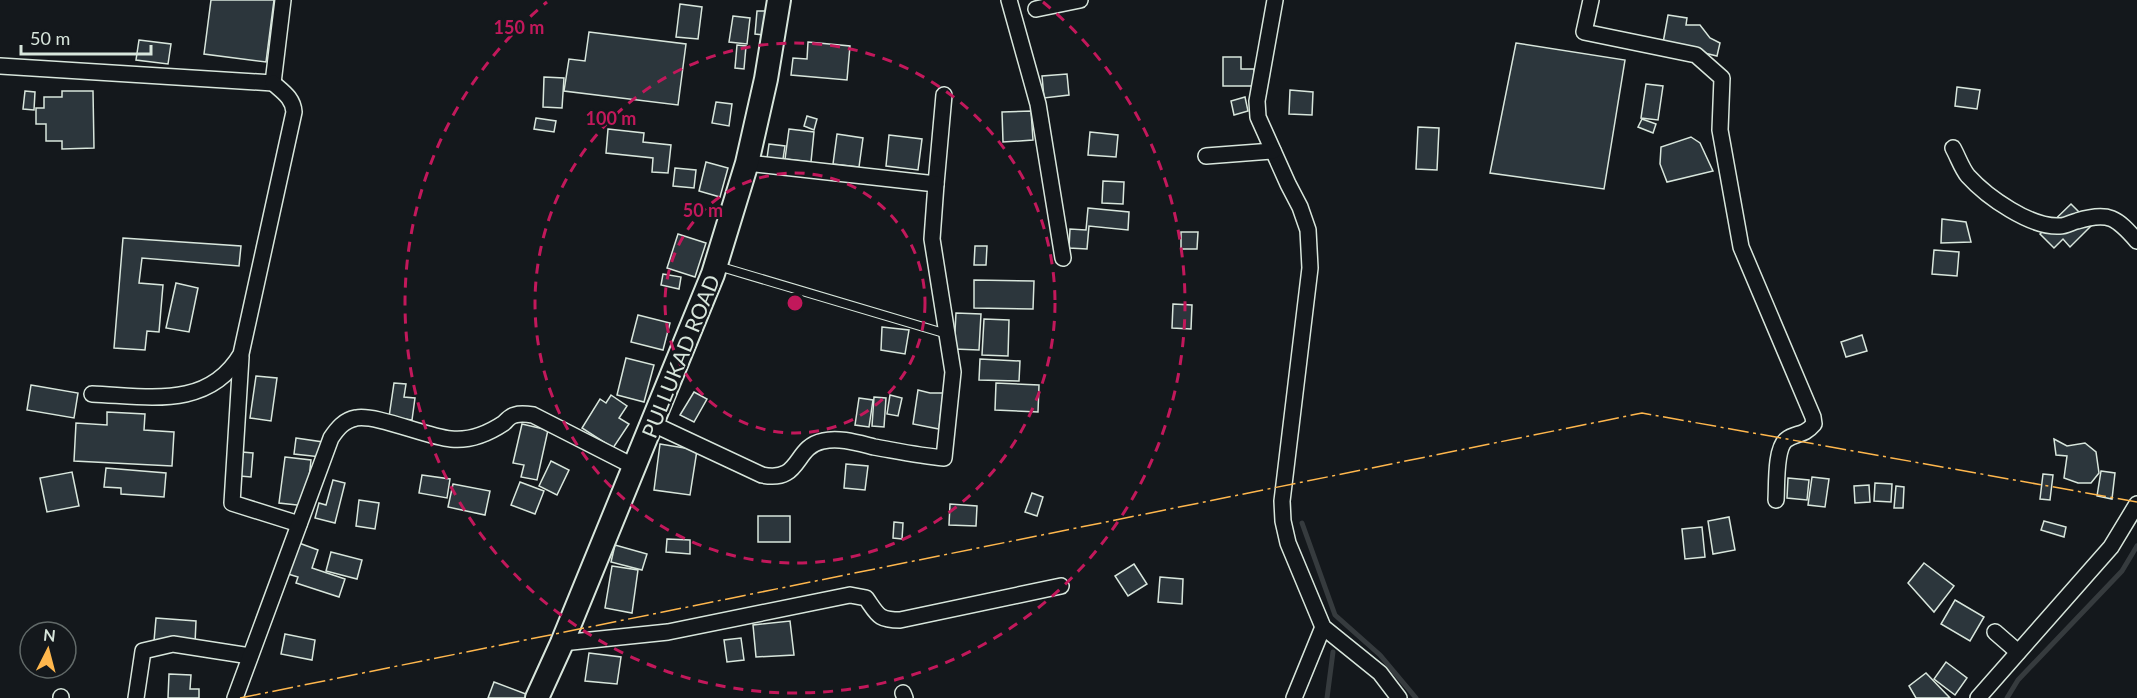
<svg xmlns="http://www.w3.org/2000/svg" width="2137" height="698" viewBox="0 0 2137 698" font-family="Lato,sans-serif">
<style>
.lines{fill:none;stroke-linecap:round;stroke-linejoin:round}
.stream{stroke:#363b3e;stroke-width:5}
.building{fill:#2c363c;stroke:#d8e6dc;stroke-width:1.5}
.lane-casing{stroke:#d8e6dc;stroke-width:10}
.street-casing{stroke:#d8e6dc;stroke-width:18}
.secondary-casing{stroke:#d8e6dc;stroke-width:26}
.lane{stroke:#14181c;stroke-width:8}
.street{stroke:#14181c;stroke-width:15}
.secondary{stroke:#14181c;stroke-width:22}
.power{stroke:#ffb74d;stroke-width:1.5;stroke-dasharray:21 4.5 3 4.5;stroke-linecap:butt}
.ring{fill:none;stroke:#c2185b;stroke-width:3;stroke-dasharray:10 8}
.labels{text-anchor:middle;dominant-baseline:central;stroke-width:4.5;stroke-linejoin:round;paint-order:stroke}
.street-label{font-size:21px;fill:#d8e6dc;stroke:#14181c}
.centre{fill:#c2185b;stroke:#14181c;stroke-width:3}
.ring-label{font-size:18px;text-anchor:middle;font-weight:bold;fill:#c2185b;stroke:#14181c;stroke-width:4.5;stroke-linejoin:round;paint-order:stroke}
</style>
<rect width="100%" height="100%" fill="#14181c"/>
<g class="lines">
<g class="stream">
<path d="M1302 523 1335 615 1380 655 1416 698"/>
<path d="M1327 698 1333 652"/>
<path d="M2007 698 2018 680 2122 571 2137 546"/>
</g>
</g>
<g class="building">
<path d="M211 0H274L266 62 204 54Z"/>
<path d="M680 4 702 7 698 39 676 37Z"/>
<path d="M757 11H767L765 35 755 34Z"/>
<path d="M1668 15 1687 18 1686 25H1700L1710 38 1720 43 1717 56 1663 43Z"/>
<path d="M733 16 750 18 747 44 729 42Z"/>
<path d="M589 32 686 44 678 105 564 91 569 59 585 61Z"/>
<path d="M139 40 171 44 168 64 136 60Z"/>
<path d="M808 42 850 46 847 80 791 75 793 58 807 59Z"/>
<path d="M1516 43 1625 60 1604 189 1490 173Z"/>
<path d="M737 45 746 46 744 69 735 68Z"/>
<path d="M1223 57H1241V69H1254V86H1223Z"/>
<path d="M1067 74 1069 95 1044 98 1042 76Z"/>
<path d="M544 77 564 78 562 108 543 107Z"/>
<path d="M1646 84 1663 86 1658 120 1641 118Z"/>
<path d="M1957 87 1980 90 1977 109 1955 106Z"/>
<path d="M1290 90 1313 92 1312 115 1289 114Z"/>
<path d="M25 91 35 92 34 110 23 109Z"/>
<path d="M62 91H93L94 148 62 149V141H46V124H36V108H44V97H62Z"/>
<path d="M1245 97 1248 111 1234 115 1231 101Z"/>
<path d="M716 102 732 104 729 126 712 123Z"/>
<path d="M1031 111 1033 140 1003 142 1002 112Z"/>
<path d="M807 116 817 119 814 130 804 126Z"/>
<path d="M536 118 556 121 554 132 534 129Z"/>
<path d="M1642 119 1656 124 1653 133 1638 127Z"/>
<path d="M1418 127 1439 128 1437 170 1416 169Z"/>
<path d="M608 129 644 133 643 142 671 145 668 173 652 172 653 158 606 153Z"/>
<path d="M789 129 814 132 811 162 785 159Z"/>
<path d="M1090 132 1118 135 1116 157 1088 155Z"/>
<path d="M837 134 863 138 859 167 833 164Z"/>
<path d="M889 135 922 139 918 170 886 166Z"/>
<path d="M1691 137 1700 143 1713 171 1667 182 1660 164 1661 147Z"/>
<path d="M769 144 785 146 783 159 767 158Z"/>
<path d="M706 162 728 168 720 197 699 191Z"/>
<path d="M675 168 696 170 694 188 673 186Z"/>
<path d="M1103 181 1124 182 1123 204 1102 203Z"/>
<path d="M2071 204 2092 225 2070 247 2063 239 2054 248 2040 234Z"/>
<path d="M1088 208 1129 212 1128 230 1089 226 1087 249 1069 248 1070 229 1086 230Z"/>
<path d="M1942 219 1966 222 1971 242 1941 243Z"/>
<path d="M1181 232H1198L1197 249H1181Z"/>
<path d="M678 234 706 243 695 277 667 268Z"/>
<path d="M123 238 241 246 239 266 142 258 139 283 163 285 159 332 147 331 145 350 114 348Z"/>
<path d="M975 246H987L986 265H974Z"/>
<path d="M1934 250 1959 252 1957 276 1932 274Z"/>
<path d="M663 274 681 277 679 289 661 285Z"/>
<path d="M974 280 1034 281 1033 309 974 308Z"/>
<path d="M176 283 198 288 189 332 166 328Z"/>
<path d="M1173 304 1192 305 1191 329 1172 328Z"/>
<path d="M956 313 981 314 979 350 954 349Z"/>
<path d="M638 315 670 323 663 350 631 342Z"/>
<path d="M984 319 1009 320 1008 356 982 355Z"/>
<path d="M882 327 909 330 905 354 881 350Z"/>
<path d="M1862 335 1867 351 1846 357 1841 342Z"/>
<path d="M626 358 654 365 644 402 617 395Z"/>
<path d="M980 359 1020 361 1019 381 979 380Z"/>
<path d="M256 376 277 378 271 421 250 418Z"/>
<path d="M394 383 406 384 404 397 415 398 412 420 389 417Z"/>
<path d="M996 383 1039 385 1038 412 995 410Z"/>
<path d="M31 385 78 393 74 418 27 410Z"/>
<path d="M918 390 930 393H943L939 429 913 424Z"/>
<path d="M694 392 707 399 694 422 680 415Z"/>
<path d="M611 395 627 406 619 418 629 424 613 448 582 428 600 399 606 403Z"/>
<path d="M890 395 902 398 898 416 887 414Z"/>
<path d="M874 397 886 398 884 427 872 426Z"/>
<path d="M859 398 873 400 869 427 855 425Z"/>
<path d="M107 412 145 414 144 430 174 432 172 466 74 461 76 423 107 425Z"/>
<path d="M522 424 548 430 537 480 521 477 524 465 513 463Z"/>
<path d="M296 438 323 442 321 457 294 454Z"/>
<path d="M2054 439 2067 446 2085 443 2096 452 2099 473 2091 483H2078L2064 478 2067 456 2056 455Z"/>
<path d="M660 444 697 450 690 495 654 490Z"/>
<path d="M230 451 253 453 251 477 228 475Z"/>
<path d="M285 457 311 460 306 506 279 503Z"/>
<path d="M551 461 569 470 557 495 539 486Z"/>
<path d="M846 464 868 466 865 490 844 488Z"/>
<path d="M106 468 166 473 164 497 121 494V488L104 487Z"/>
<path d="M2101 471 2115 473 2112 499 2097 496Z"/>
<path d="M72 472 79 506 47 512 40 478Z"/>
<path d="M2043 474 2053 475 2050 500 2040 499Z"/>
<path d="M422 475 450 479 447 498 419 493Z"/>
<path d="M1812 477 1829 479 1825 507 1808 505Z"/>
<path d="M1788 478 1809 480 1807 500 1787 498Z"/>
<path d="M333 480 345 483 335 523 315 518 319 503 326 505Z"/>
<path d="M520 482 544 491 535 514 511 505Z"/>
<path d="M1875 483 1892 484 1891 502 1874 501Z"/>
<path d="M453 484 490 491 485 515 448 507Z"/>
<path d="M1869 485 1870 502 1855 503 1854 486Z"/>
<path d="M1896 486 1904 487 1903 508H1894Z"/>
<path d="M1032 493 1043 497 1037 516 1025 512Z"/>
<path d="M359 500 379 503 375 529 356 526Z"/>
<path d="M950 504 977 506 976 526 949 525Z"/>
<rect x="758" y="516" width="32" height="26"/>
<path d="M1729 517 1735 550 1713 554 1708 521Z"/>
<path d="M2044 521 2066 527 2064 537 2041 530Z"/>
<path d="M894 522 903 523 902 539 893 538Z"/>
<path d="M1702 527 1705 557 1685 559 1682 529Z"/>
<path d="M667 539 690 540V554L666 552Z"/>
<path d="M299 543 318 550 312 568 345 579 339 597 296 583 298 577 288 574Z"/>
<path d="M615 545 647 554 642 570 611 562Z"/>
<path d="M331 552 362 560 357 579 326 571Z"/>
<path d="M1924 563 1954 586 1934 612 1908 583Z"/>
<path d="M1134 564 1147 584 1128 596 1115 576Z"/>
<path d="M612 566 638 570 632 613 605 608Z"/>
<path d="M1160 577 1183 579 1182 604 1158 602Z"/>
<path d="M1955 600 1984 617 1970 641 1941 624Z"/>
<path d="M156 618 196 621 195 644 154 641Z"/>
<path d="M790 621 794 655 756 657 753 625Z"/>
<path d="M285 634 315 640 312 660 281 654Z"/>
<path d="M741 638 744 660 727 662 724 640Z"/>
<path d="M589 653 621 657 617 684 585 681Z"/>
<path d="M1946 662 1967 678 1955 695 1934 679Z"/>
<path d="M1926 673 1950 698H1916L1909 686Z"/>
<path d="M169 674 191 675 190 689H199V698H168Z"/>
<path d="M494 682 531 696 530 698H488Z"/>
</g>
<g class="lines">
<g class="lane-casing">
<path id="lane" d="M718 266 947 334"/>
</g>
<g class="street-casing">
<g id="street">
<path d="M1009 0 1038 104 1063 258"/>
<path d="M1275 0 1257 101 1258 117 1288 184 1300 207 1308 230 1310 268 1282 501 1283 521 1288 543 1323 627 1380 673 1399 698"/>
<path d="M1591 0 1584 32 1696 55 1722 78 1720 130 1741 247 1813 417 1814 424C1803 437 1796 432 1786 440 1775 449 1777 486 1776 500"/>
<path d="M1036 9 1080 0"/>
<path d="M0 66 273 83 283 0"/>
<path d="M1953 148C1958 157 1962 169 1968 176 1987 197 2031 228 2060 226 2066 226 2072 222 2077 221 2109 211 2117 218 2137 241"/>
<path d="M1206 156 1273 151"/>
<path d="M936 184 944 95"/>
<path d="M241 357 232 503 299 524"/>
<path d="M92 394C147 396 208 410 241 354L294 112C293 98 283 92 273 83"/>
<path d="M653 424 762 475C802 483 793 447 823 441 839 437 858 443 874 447 897 451 920 456 944 458L953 372 932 239 936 184 747 163"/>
<path d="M1995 632 2018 652"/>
<path d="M562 643 668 632 850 595 866 598C878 615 878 620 900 620L1061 586"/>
<path d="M903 693 905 698"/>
<path d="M61 698V697"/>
<path d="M136 698 143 651 173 644 250 656"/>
<path d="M235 698 331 438C337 429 344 420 356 418 376 414 427 437 451 439 470 441 489 433 504 423 507 420 510 416 515 415 521 413 527 414 533 415L635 467"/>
<path d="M1294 698 1323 627"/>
<path d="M1978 698 2111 547 2137 504"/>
</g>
</g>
<g class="secondary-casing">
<path id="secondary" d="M537 698 562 643 713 274 747 163 766 79 779 0"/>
</g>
<use href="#lane" class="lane"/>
<use href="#street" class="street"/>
<use href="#secondary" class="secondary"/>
<path class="power" d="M240 698 1642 413 2137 502"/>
</g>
<g class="ring">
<circle cx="795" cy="303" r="130"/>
<circle cx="795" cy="303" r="260"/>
<path d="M1043 2A390 390 0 1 1 547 2"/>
</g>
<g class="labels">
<g class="street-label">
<text transform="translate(680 356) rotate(-68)">PULLUKAD ROAD</text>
</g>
</g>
<circle cx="795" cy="303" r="9" class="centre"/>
<g class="ring-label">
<text x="519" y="34">150 m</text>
<text x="611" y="125">100 m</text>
<text x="703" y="217">50 m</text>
</g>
<g transform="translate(48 650) rotate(6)"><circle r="28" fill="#14181c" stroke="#626a69" stroke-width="1.5"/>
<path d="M0-4.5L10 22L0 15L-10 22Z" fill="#ffb74d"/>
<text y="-9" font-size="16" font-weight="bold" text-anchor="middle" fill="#d8e6dc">N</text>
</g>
<path d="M21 45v9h130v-9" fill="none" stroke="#d8e6dc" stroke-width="3"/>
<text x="30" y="45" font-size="18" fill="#d8e6dc" stroke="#14181c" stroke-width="4.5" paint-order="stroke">50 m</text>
</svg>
